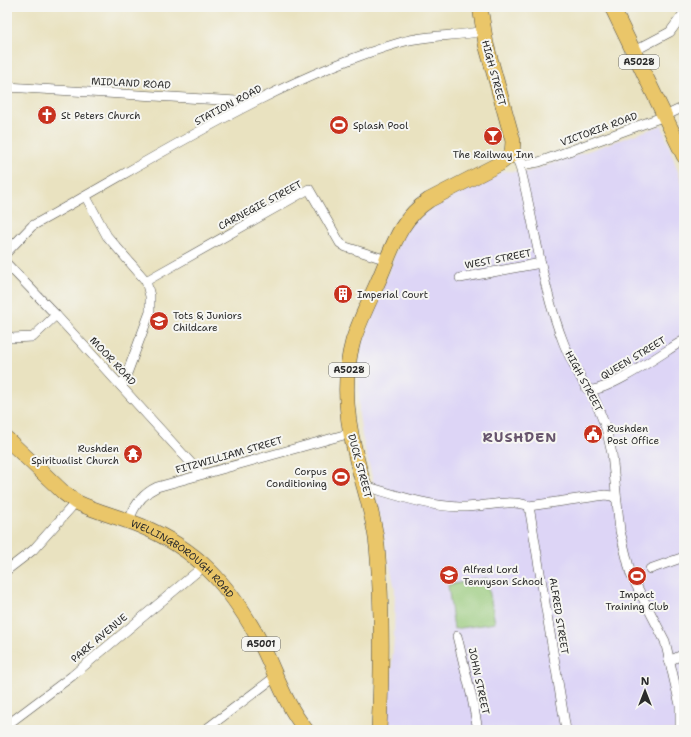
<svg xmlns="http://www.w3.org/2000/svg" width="691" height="737" viewBox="0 0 691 737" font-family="'Shantell Sans',sans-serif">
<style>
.built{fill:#ddd5f6}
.green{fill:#97c97a;stroke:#617a52}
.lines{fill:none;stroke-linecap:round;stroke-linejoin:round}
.street-casing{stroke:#484641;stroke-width:10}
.primary-casing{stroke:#484641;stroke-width:16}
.street{stroke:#fff;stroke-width:9}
.primary{stroke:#eac669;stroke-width:15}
.labels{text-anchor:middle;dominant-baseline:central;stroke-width:4;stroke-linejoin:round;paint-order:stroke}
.shield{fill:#f6f6f2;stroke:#686867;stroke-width:1}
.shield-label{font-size:9px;font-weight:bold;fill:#2b2b2b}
.street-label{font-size:10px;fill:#2b2b2b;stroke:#f6f6f2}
.poi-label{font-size:10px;fill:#2b2b2b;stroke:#f6f6f2;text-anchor:start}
.district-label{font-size:14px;font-weight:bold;letter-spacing:1px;fill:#67556d;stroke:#f6f6f2}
</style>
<rect width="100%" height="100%" fill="#f6f6f2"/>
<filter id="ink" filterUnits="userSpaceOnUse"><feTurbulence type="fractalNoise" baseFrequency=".025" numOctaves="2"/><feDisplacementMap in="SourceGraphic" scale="8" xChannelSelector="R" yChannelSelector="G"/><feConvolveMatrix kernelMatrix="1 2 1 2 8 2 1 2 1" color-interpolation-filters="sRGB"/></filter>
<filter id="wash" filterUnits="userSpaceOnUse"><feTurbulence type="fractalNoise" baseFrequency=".012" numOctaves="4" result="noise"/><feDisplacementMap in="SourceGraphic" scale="16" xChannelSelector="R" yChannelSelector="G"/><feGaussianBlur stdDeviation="0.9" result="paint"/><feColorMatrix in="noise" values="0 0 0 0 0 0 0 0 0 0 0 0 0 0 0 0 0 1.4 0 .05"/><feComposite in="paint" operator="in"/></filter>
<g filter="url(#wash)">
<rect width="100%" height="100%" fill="#e9e2c0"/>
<path class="built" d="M662 125 684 189V730H386L394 639 395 589 385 544 380 510 362 436 359 414V368L361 345 405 228 428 209 503 171 528 172Z"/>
<path class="green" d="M487 578 495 623 454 629 448 585Z"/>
</g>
<g filter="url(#ink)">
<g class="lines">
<g class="street-casing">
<g id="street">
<path d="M634 51 670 32 684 13"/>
<path d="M7 87 253 102"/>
<path d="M512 154 519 163C535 223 541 286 564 344 570 359 579 373 586 388L591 390 606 428 612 454 620 531 631 575 665 641 680 705V730"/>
<path d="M519 163 527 164 539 162 665 116 684 107"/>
<path d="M86 197 107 236 146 281 150 296V312L122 387"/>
<path d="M7 252 32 226C151 161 272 80 402 42 428 34 457 37 483 31"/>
<path d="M7 264 56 315 201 474"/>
<path d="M460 278 541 263"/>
<path d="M146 281 309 189 340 243 346 247 387 260"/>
<path d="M7 334 11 338 33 337 56 315"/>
<path d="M591 390C614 388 662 353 684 340"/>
<path d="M365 486C396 495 426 506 459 507 482 508 507 498 529 506L605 495 612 496 616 499"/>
<path d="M529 506 566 730"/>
<path d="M129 521C134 505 142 494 157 487L351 433"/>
<path d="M650 569 684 557"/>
<path d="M7 570 33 550 76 502"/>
<path d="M457 636 472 698 478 730"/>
<path d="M669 661 684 654"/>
<path d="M7 725 72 676 205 565"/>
<path d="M205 730 275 677"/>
</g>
</g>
<g class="primary-casing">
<g id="primary">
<path d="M612 7 684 156"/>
<path id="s1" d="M7 439 64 493 76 502C97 512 119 517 141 526 197 549 228 584 257 636 274 667 283 702 306 730"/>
<path d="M379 730C382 669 383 607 377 546 374 513 362 484 355 452 346 417 343 377 353 341 360 319 371 298 380 277 393 246 400 219 429 200L499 164 512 154 513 141 486 44 480 7"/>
</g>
</g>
<use href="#street" class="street"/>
<use href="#primary" class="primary"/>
</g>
</g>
<defs>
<g id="church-disc" transform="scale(1)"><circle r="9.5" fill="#c8321e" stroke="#f6f6f2"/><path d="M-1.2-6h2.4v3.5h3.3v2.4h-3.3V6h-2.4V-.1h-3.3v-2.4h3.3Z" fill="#fff"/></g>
<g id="stadium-disc" transform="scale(1)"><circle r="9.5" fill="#c8321e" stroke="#f6f6f2"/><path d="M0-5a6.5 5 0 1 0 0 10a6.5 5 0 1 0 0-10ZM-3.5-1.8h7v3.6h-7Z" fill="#fff"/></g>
<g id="bar-disc" transform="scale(1)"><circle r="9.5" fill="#c8321e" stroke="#f6f6f2"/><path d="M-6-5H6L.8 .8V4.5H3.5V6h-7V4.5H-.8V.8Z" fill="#fff"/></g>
<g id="building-disc" transform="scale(1)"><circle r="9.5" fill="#c8321e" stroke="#f6f6f2"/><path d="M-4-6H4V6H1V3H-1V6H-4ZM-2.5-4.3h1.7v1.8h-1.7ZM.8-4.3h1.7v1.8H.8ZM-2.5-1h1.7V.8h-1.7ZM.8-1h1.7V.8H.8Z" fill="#fff"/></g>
<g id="school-disc" transform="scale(1)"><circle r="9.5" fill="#c8321e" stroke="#f6f6f2"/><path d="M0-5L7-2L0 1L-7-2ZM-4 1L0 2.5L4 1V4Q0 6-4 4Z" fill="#fff"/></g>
<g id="civic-disc" transform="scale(1)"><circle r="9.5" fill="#c8321e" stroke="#f6f6f2"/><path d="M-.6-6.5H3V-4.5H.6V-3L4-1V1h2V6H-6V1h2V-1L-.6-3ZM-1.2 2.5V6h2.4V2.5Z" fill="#fff"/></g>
<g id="temple-disc" transform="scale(1)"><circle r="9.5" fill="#c8321e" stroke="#f6f6f2"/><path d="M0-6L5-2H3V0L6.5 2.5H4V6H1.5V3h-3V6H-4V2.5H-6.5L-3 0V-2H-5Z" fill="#fff"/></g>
</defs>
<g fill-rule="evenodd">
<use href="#church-disc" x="47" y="115"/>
<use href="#stadium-disc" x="339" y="125"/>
<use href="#bar-disc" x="493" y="136"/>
<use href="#building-disc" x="343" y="294"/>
<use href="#school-disc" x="159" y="321"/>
<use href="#civic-disc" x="593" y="434"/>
<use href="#temple-disc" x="133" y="454"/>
<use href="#stadium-disc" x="341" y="477"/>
<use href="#school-disc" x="449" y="575"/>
<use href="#stadium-disc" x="637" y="576"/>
</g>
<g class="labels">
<g class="shield">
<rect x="619" y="55" width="40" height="14" rx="3"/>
<rect x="329" y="363" width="40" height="14" rx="3"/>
<rect x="242" y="637" width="38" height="14" rx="3"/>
</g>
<g class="shield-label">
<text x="639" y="62">A5028</text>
<text x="349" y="370">A5028</text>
<text x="261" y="644">A5001</text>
</g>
<g class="street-label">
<text transform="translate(494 73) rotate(75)">HIGH STREET</text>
<text transform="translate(131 83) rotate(3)">MIDLAND ROAD</text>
<text transform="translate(228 105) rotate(-28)">STATION ROAD</text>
<text transform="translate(599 129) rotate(-20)">VICTORIA ROAD</text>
<text transform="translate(260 205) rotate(-28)">CARNEGIE STREET</text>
<text transform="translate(498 259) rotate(-11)">WEST STREET</text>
<text transform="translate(633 358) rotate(-31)">QUEEN STREET</text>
<text transform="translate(113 361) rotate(47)">MOOR ROAD</text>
<text transform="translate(584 381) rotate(62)">HIGH STREET</text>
<text transform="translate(229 455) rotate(-16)">FITZWILLIAM STREET</text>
<text transform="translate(360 466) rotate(75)">DUCK STREET</text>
<text stroke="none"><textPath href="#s1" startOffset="216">WELLINGBOROUGH ROAD</textPath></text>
<text transform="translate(559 616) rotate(81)">ALFRED STREET</text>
<text transform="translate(99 638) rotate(-40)">PARK AVENUE</text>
<text transform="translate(479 681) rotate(78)">JOHN STREET</text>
</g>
<g class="poi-label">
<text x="61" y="115">St Peters Church</text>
<text x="353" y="125">Splash Pool</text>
<text x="493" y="154" text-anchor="middle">The Railway Inn</text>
<text x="357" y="294">Imperial Court</text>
<text x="173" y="315">Tots &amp; Juniors<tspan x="173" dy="12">Childcare</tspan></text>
<text x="607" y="428">Rushden<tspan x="607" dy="12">Post Office</tspan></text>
<text x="119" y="448" text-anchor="end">Rushden<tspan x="119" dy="12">Spiritualist Church</tspan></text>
<text x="327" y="471" text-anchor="end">Corpus<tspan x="327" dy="12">Conditioning</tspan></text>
<text x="463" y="569">Alfred Lord<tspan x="463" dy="12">Tennyson School</tspan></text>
<text x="637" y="594" text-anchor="middle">Impact<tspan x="637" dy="12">Training Club</tspan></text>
</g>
<g class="district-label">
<text x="520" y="437">RUSHDEN</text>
</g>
</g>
<rect width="691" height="737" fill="none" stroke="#f6f6f2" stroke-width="24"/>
<g transform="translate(645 691)" stroke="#f6f6f2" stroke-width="3" paint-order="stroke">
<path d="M0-3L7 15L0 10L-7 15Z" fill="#2b2b2b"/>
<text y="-6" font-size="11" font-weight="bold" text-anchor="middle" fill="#2b2b2b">N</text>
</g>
</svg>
